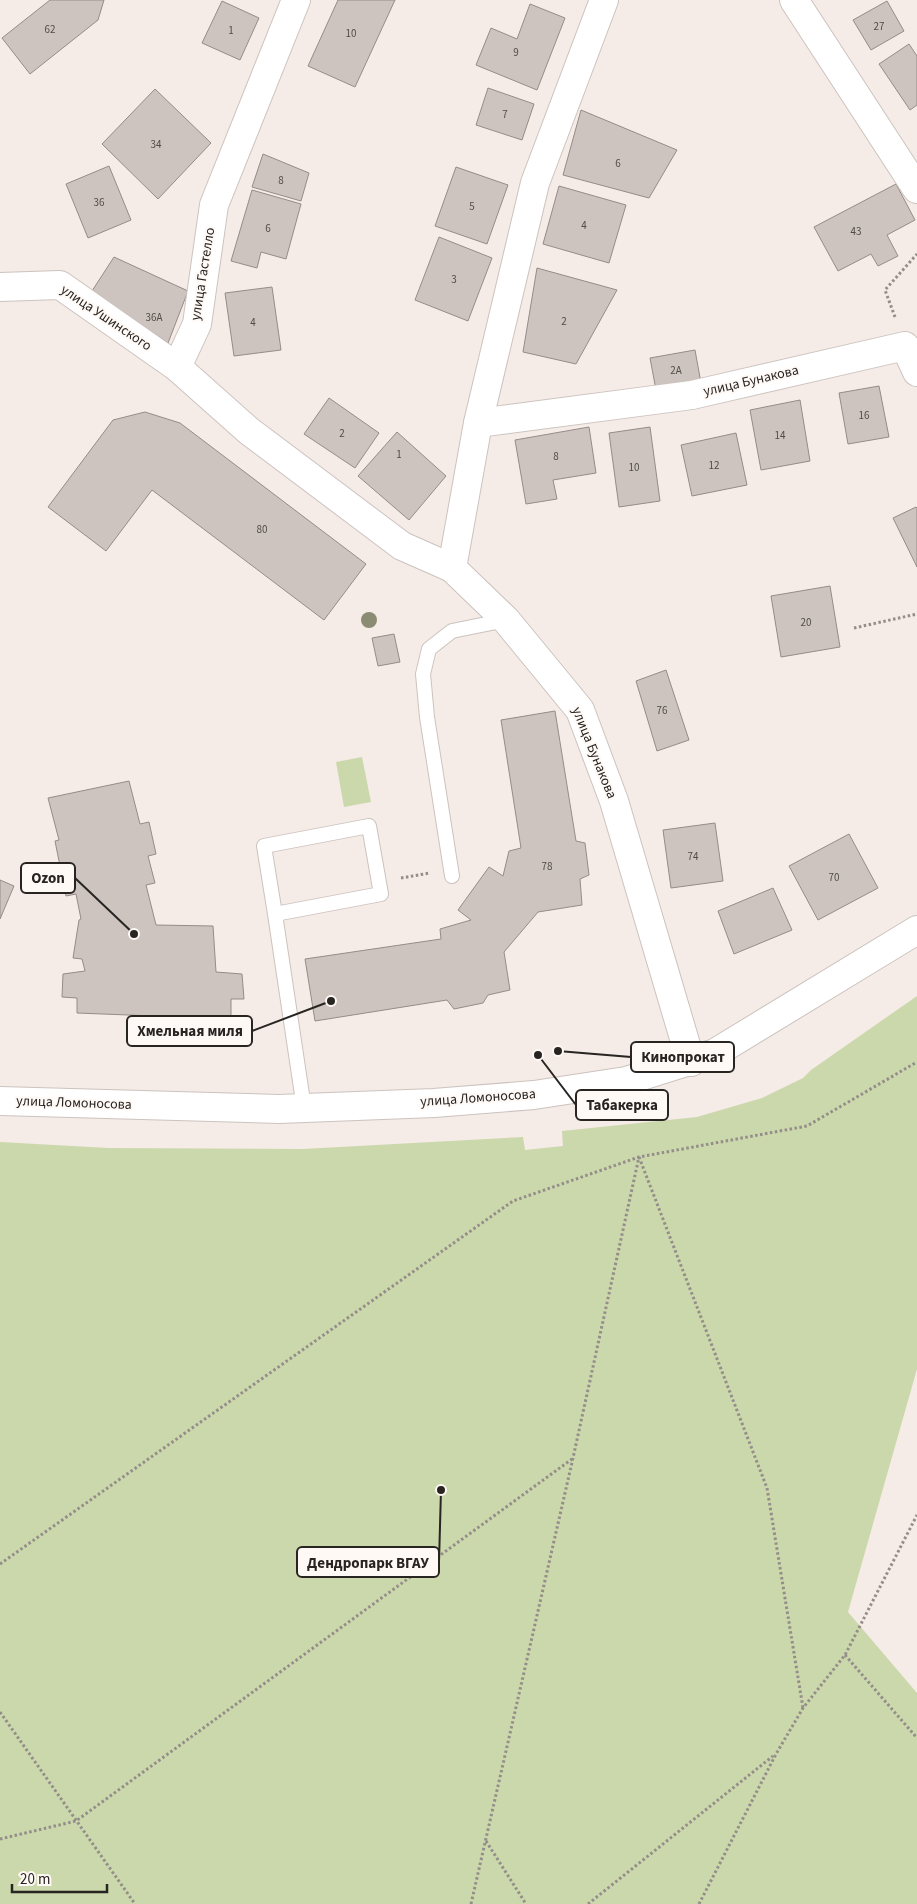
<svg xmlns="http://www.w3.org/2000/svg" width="917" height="1904" viewBox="0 0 917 1904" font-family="'Source Sans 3',sans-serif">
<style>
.green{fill:#cbd8ab}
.building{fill:#cdc3bf;stroke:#958c88}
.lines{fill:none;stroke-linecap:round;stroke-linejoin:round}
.lane-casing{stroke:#ccc3bf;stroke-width:16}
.street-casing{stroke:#ccc3bf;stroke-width:30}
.secondary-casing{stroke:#ccc3bf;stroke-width:30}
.path{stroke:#948d8a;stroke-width:3;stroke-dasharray:2.5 2.5;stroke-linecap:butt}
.lane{stroke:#fff;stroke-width:14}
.street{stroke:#fff;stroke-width:28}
.secondary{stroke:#fff;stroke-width:28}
.tree{fill:#8b8c72}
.labels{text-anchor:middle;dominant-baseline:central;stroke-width:4;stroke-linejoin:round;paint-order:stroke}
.number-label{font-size:11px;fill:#504c49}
.street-label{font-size:14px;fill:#272422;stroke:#fff9f6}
.leader{fill:none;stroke:#272422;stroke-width:2}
.callout-dot{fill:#272422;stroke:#fff9f6;stroke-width:2}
.callout{fill:#fff9f6;stroke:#272422;stroke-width:2}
.callout-label{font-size:15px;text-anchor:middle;font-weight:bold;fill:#272422}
</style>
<rect width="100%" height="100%" fill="#f5ebe7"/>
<g class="green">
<path d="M362 757 371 802 344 807 336 762Z"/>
<path d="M917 996V1369L848 1612 917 1693V1904H0V1142L108 1148 303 1149 523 1137 525 1150 563 1146 562 1131 697 1117 762 1098 803 1078 811 1070Z"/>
</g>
<g class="building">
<path d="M50 0H104L98 20 30 74 2 38Z"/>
<path d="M338 0H395L355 87 308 66Z"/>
<path d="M222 1 259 18 240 60 202 43Z"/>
<path d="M887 1 904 31 871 50 853 20Z"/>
<path d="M530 4 565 18 537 90 476 65 491 28 517 39Z"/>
<path d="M909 44 917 56V105L910 110 879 64Z"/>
<path d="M488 88 534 104 522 140 476 125Z"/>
<path d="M155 89 211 143 158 199 102 144Z"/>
<path d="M581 110 677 150 649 198 563 175Z"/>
<path d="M263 154 309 173 301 201 252 187Z"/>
<path d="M109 166 131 220 88 238 66 184Z"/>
<path d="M456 167 508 185 487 244 435 226Z"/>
<path d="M896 184 915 220 887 235 898 256 878 266 871 254 838 271 814 227Z"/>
<path d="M559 186 626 205 609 263 543 244Z"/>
<path d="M252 190 301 204 286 259 261 252 257 268 231 261Z"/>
<path d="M439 237 492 258 468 321 415 300Z"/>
<path d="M114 257 188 291 168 343 92 291Z"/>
<path d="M537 268 617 290 576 364 523 352Z"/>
<path d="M272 287 281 350 234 356 225 293Z"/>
<path d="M695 350 701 383 656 390 650 358Z"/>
<path d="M879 386 889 437 848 444 839 393Z"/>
<path d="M329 398 379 433 355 468 304 434Z"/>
<path d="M800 400 810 461 761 470 750 410Z"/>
<path d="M145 412 180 423 366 564 324 620 152 490 106 551 48 507 113 420Z"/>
<path d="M589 427 596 473 553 480 557 499 526 504 515 440Z"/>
<path d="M650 427 660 501 619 507 609 433Z"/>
<path d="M397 432 446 476 409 520 358 476Z"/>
<path d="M736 433 747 485 692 496 681 445Z"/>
<path d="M916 507 917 508V567L893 518Z"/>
<path d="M830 586 840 647 781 657 771 596Z"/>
<path d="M394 634 400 662 378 666 372 638Z"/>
<path d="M666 670 689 740 657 751 636 681Z"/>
<path d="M555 711 576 841 585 843 589 875 580 879 582 905 538 912 504 952 510 990 488 995 483 1003 454 1009 447 1000 315 1021 305 959 441 939 440 929 471 920 458 910 489 867 503 876 509 851 521 848 501 720Z"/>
<path d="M129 781 140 824 149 822 156 854 148 856 155 883 146 885 156 925 213 926 216 972 242 974 244 999H231V1019L77 1013V998L62 997 63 974 85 971 82 959 73 958 79 920 81 919 76 894 66 896 55 841 59 840 48 798Z"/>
<path d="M715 823 723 881 671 888 663 830Z"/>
<path d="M849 834 878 888 818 920 789 866Z"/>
<path d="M0 880 14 886 0 919Z"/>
<path d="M773 888 792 930 734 954 718 911Z"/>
</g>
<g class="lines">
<g class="lane-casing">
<g id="lane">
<path d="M452 876 427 717 423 674 429 649 452 631 506 620"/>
<path d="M275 914 264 846 369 826 381 894 275 914 304 1108"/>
</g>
</g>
<g class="street-casing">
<g id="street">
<path d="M296 0 214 205 197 324 177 367 249 431 402 546 452 568"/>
<path d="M604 0 535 183 478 423 452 568 506 620 580 710 614 801 691 1062"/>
<path d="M794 0 917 189"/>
<path d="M0 287 60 285 177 367"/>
<path d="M478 423 692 395 905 346 917 372"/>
</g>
</g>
<g class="secondary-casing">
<path id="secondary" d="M0 1101 279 1109 434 1103 534 1095 626 1081 715 1053 917 930"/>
</g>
<g class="path">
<path d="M895 317 885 290 917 254"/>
<path d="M854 628 917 614"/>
<path d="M401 878 430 873"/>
<path d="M639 1157 767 1488 803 1708"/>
<path d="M0 1564 513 1201 639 1157 807 1126 917 1062"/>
<path d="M845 1655 917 1738"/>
<path d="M0 1712 135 1904"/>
<path d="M0 1839 76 1821 572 1459"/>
<path d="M486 1841 526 1904"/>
<path d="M471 1904 573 1458 639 1157"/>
<path d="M588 1904 773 1756"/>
<path d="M699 1904 776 1754 803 1708 845 1655 917 1515"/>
</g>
<use href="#lane" class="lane"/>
<use href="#street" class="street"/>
<use href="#secondary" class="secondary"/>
</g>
<circle class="tree" cx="369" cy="620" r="8"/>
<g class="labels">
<g class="number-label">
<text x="879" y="26">27</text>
<text x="50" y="29">62</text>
<text x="231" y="30">1</text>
<text x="351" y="33">10</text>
<text x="516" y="52">9</text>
<text x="505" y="114">7</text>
<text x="156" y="144">34</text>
<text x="618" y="163">6</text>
<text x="281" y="180">8</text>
<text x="99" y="202">36</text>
<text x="472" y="206">5</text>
<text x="584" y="225">4</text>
<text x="268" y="228">6</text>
<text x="856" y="231">43</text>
<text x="454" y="279">3</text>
<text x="154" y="317">36А</text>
<text x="564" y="321">2</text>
<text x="253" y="322">4</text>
<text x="676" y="370">2А</text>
<text x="864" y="415">16</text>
<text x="342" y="433">2</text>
<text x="780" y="435">14</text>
<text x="399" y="454">1</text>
<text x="556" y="456">8</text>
<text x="714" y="465">12</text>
<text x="634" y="467">10</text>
<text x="262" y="529">80</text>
<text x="806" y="622">20</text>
<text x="662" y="710">76</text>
<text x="693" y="856">74</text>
<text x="547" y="866">78</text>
<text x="834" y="877">70</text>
</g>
<g class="street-label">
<text transform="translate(203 274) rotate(-81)">улица Гастелло</text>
<text transform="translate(106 318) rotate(34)">улица Ушинского</text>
<text transform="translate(751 381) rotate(-13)">улица Бунакова</text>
<text transform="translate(594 753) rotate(68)">улица Бунакова</text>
<text transform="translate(478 1098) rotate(-4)">улица Ломоносова</text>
<text transform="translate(74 1103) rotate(2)">улица Ломоносова</text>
</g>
</g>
<path class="leader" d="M134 934L75 878M331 1001L252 1031M558 1051L631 1057M538 1055L576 1105M441 1490L439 1562"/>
<g class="callout-dot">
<circle cx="134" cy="934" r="5"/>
<circle cx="331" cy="1001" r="5"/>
<circle cx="558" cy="1051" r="5"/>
<circle cx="538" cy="1055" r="5"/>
<circle cx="441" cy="1490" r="5"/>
</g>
<g class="callout">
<rect x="21" y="863" width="54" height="30" rx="5"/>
<rect x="127" y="1016" width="125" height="30" rx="5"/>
<rect x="631" y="1042" width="103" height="30" rx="5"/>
<rect x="576" y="1090" width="92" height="30" rx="5"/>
<rect x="297" y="1547" width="142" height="30" rx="5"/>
</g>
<g class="callout-label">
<text x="48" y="883">Ozon</text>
<text x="190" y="1036">Хмельная миля</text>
<text x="683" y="1062">Кинопрокат</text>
<text x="622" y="1110">Табакерка</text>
<text x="368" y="1568">Дендропарк ВГАУ</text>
</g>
<path d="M12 1884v8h95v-8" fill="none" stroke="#272422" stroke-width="2.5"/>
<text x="20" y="1884" font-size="15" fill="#272422" stroke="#fff9f6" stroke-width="4" paint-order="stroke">20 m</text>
</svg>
